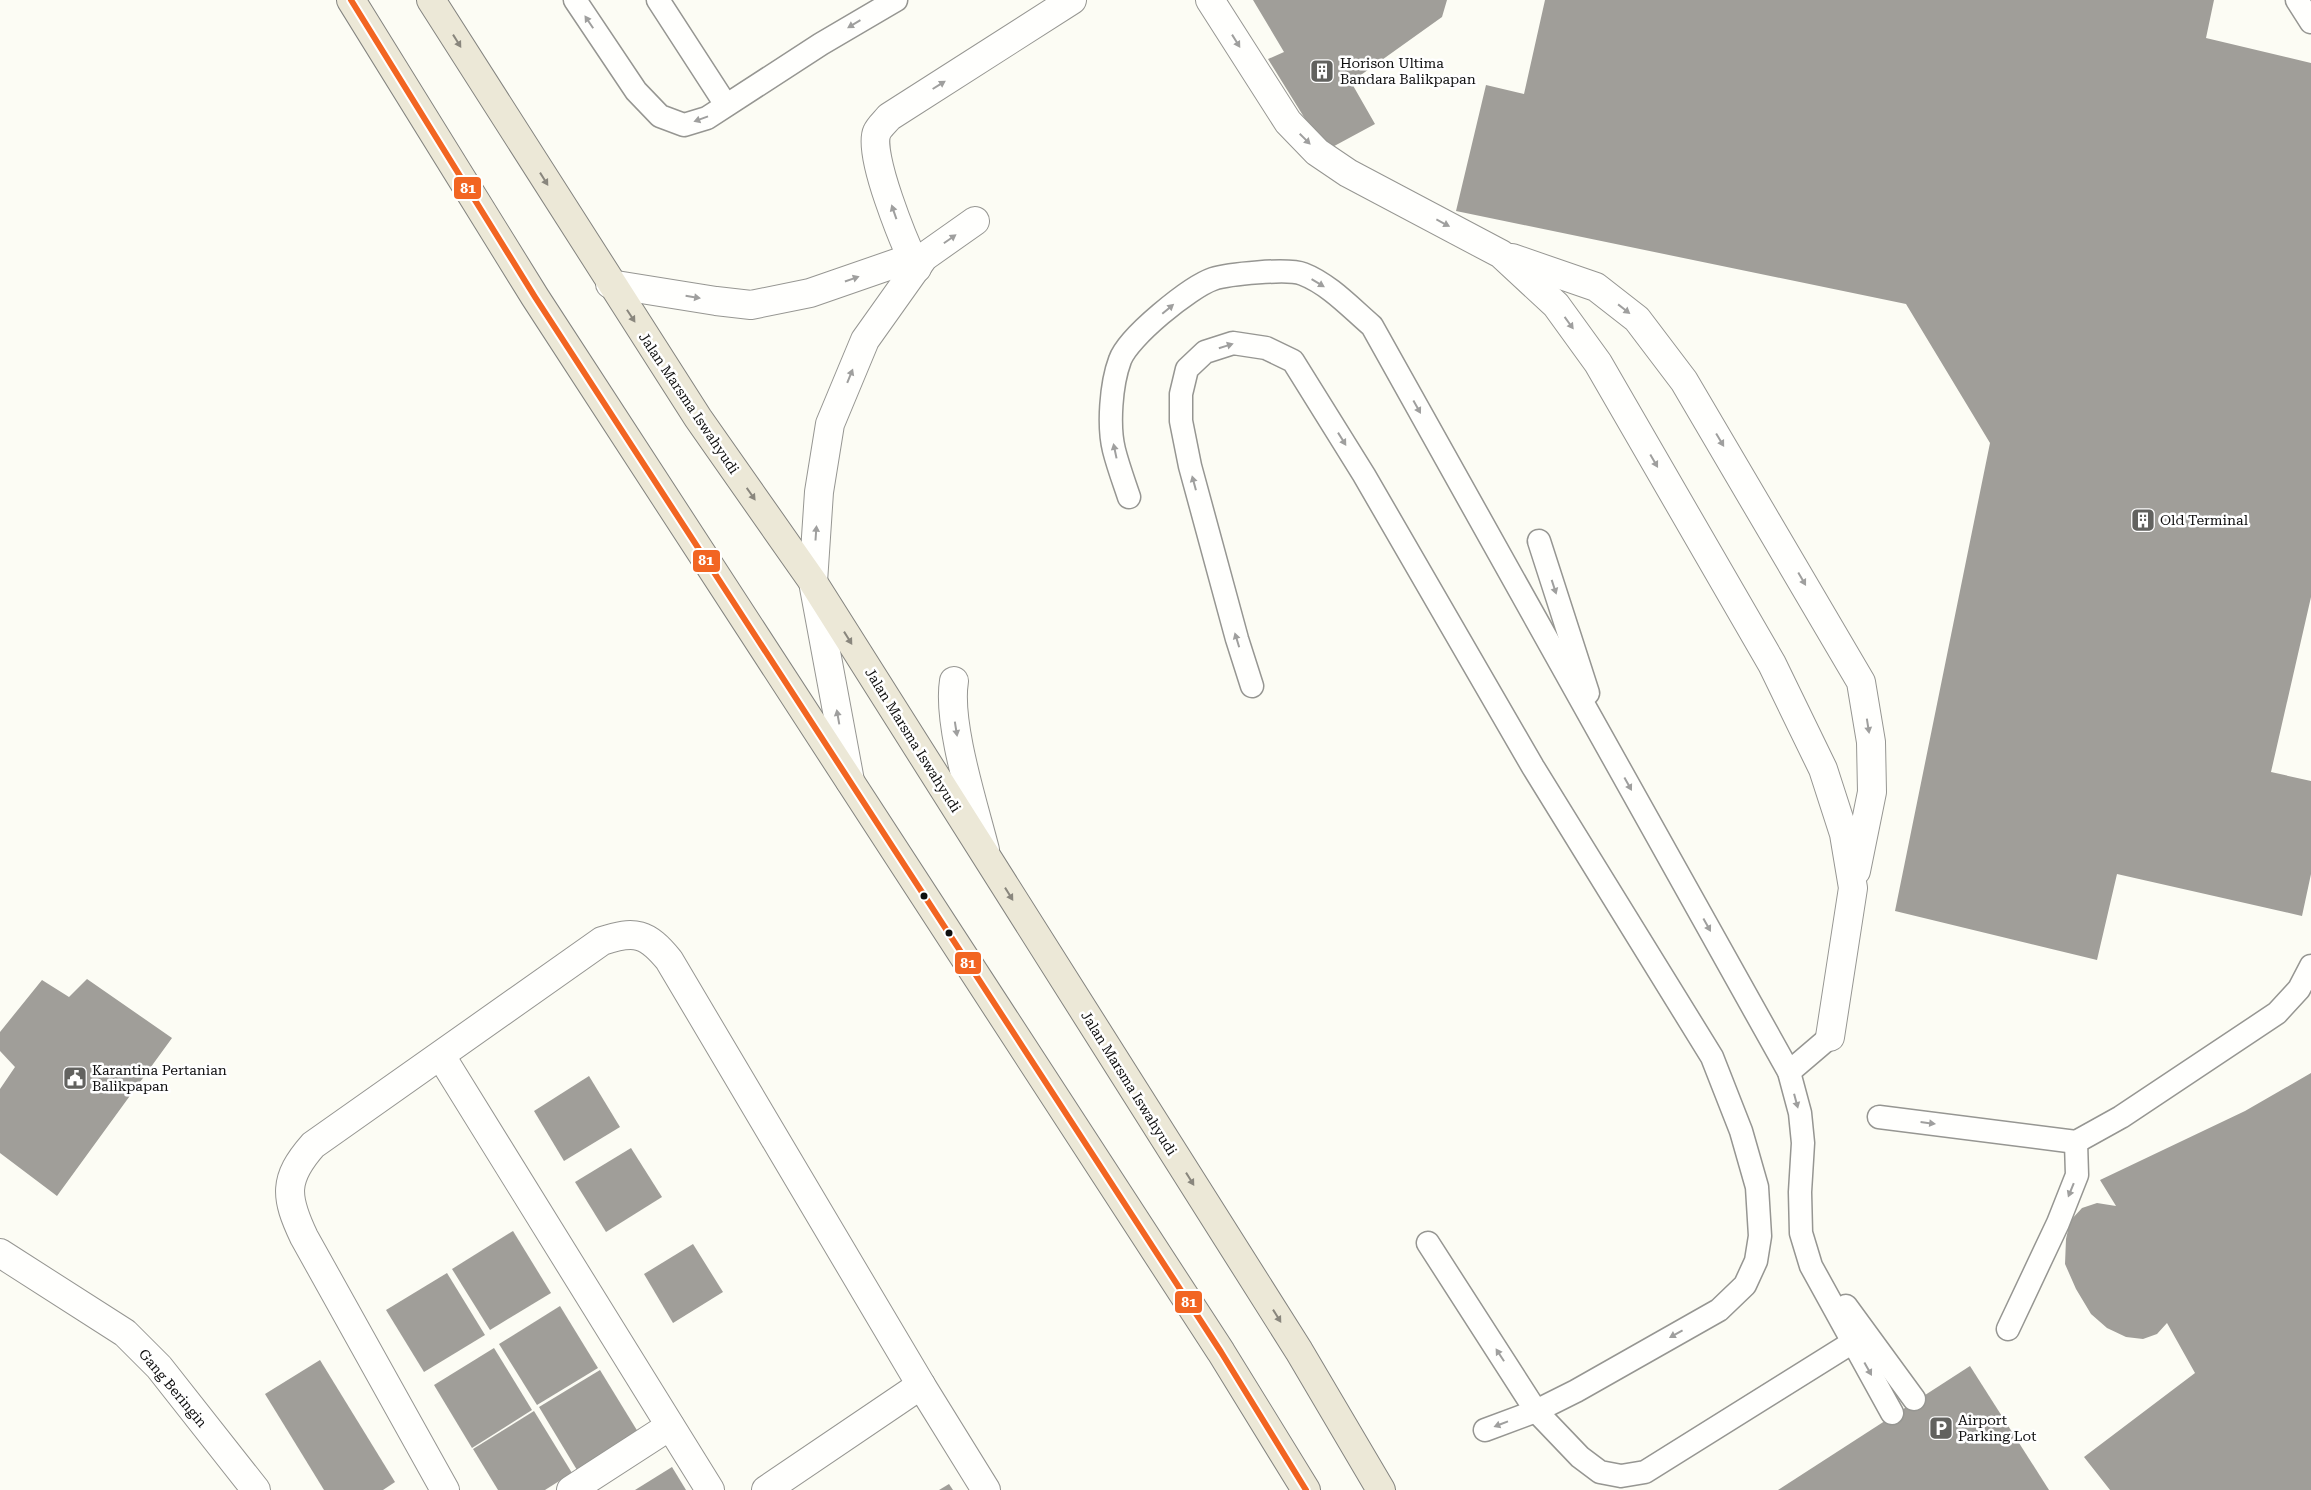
<svg xmlns="http://www.w3.org/2000/svg" width="2311" height="1490" viewBox="0 0 2311 1490" font-family="'Roboto Serif',serif">
<style>
.building{fill:#a09e99}
.lines{fill:none;stroke-linecap:round;stroke-linejoin:round}
.service-casing{stroke:#969692;stroke-width:25}
.minor-casing{stroke:#969692;stroke-width:30}
.trunk-casing{stroke:#83837f;stroke-width:30}
.service{stroke:#fffffd;stroke-width:22}
.minor{stroke:#fffffd;stroke-width:28}
.trunk{stroke:#ece8d7;stroke-width:28}
.bus-1-casing{stroke:#fff;stroke-width:10}
.bus-1{stroke:#f26522;stroke-width:6}
.oneway{fill:#9f9f9e}
.oneway2{fill:#89867d}
.bus-dot{fill:#0f0f0f;stroke:#fff;stroke-width:2}
.labels{text-anchor:middle;dominant-baseline:central;stroke-width:5;stroke-linejoin:round;paint-order:stroke}
.poi-label{font-size:14px;fill:#0f0f0f;stroke:#fff;text-anchor:start}
.street-label{font-size:14px;fill:#0f0f0f;stroke:#fff}
.line-badge{stroke:#fff;stroke-width:2}
.badge-label{font-size:14px;text-anchor:middle;font-weight:bold;fill:#fff}
</style>
<rect width="100%" height="100%" fill="#fcfcf4"/>
<g class="building">
<path d="M1253 0H1447L1442 17 1351 82 1375 124 1325 151 1268 59 1284 52Z"/>
<path d="M1545 0H2214L2206 38 2311 63V597L2271 772 2311 781V874L2302 916 2117 874 2097 960 1895 911 1990 443 1906 304 1456 211 1486 85 1524 94Z"/>
<path d="M87 979 172 1038 57 1196 0 1153V1089L15 1067 0 1051V1032L42 980 69 997Z"/>
<path d="M2311 1073V1490H2110L2084 1457 2195 1373 2167 1323 2157 1334 2143 1339 2126 1337 2107 1328 2091 1314 2076 1289 2065 1264 2066 1239 2070 1221 2082 1208 2097 1203 2116 1206 2100 1180 2245 1111Z"/>
<path d="M589 1076 620 1127 564 1161 534 1111Z"/>
<path d="M631 1148 662 1197 606 1232 575 1182Z"/>
<path d="M513 1231 551 1293 490 1330 452 1269Z"/>
<path d="M693 1244 723 1292 673 1323 644 1274Z"/>
<path d="M447 1273 485 1335 424 1372 386 1310Z"/>
<path d="M560 1306 598 1368 537 1405 499 1344Z"/>
<path d="M494 1348 532 1410 472 1448 434 1385Z"/>
<path d="M320 1360 395 1482 383 1490H324L265 1394Z"/>
<path d="M1970 1366 2049 1490H1778Z"/>
<path d="M600 1370 638 1432 577 1470 539 1407Z"/>
<path d="M534 1411 572 1473 545 1490H498L473 1449Z"/>
<path d="M672 1467 686 1490H635Z"/>
<path d="M949 1484 953 1490H939Z"/>
</g>
<g class="lines">
<g class="service-casing">
<g id="service">
<path d="M575 0 636 91 660 116 684 125 707 118 821 44 896 0"/>
<path d="M658 0 726 105"/>
<path d="M2297 0 2311 22"/>
<path d="M1129 497C1124 482 1118 466 1114 450 1108 426 1111 384 1120 360 1128 337 1190 287 1213 279 1228 274 1288 268 1303 274 1329 284 1351 308 1372 326L1789 1072 1800 1113 1803 1143 1800 1192 1801 1233 1811 1266 1892 1413"/>
<path d="M1539 541 1588 693"/>
<path d="M1252 686 1237 639 1190 466 1181 421V394L1187 369 1205 352 1233 343 1266 348 1293 361 1364 475 1533 767 1712 1057 1741 1131 1757 1187 1760 1236 1756 1261 1745 1285 1719 1310 1576 1391 1536 1411 1485 1430"/>
<path d="M1789 1072 1830 1037"/>
<path d="M1879 1117 2076 1142 2121 1117 2277 1013 2299 989 2311 966"/>
<path d="M1428 1243 1536 1411 1580 1457 1600 1472 1621 1476 1645 1472 1853 1342"/>
<path d="M1846 1306 1914 1399"/>
<path d="M2008 1329 2058 1223 2077 1175 2076 1142"/>
</g>
</g>
<g class="minor-casing">
<g id="minor">
<path d="M1210 0 1288 122 1317 152 1348 173 1501 254 1556 305 1598 363 1772 664 1823 769 1844 834 1853 888 1830 1037"/>
<path d="M1512 258 1596 287 1637 319 1684 381 1861 682 1871 742 1872 792 1856 871"/>
<path d="M917 268C905 245 867 153 877 132 879 127 886 121 889 117L1072 0"/>
<path d="M610 284 716 301 751 305 810 293 911 258 924 257"/>
<path d="M954 681C947 724 974 806 985 850"/>
<path d="M850 781 813 582 819 492 830 424 865 340 924 257 975 221"/>
<path d="M441 1056 710 1490"/>
<path d="M0 1253 125 1333 159 1367 256 1490"/>
<path d="M445 1490 304 1237C285 1197 283 1179 313 1145L602 941C635 930 647 933 669 960L921 1385"/>
<path d="M571 1490 670 1426"/>
<path d="M766 1490 921 1385 986 1490"/>
</g>
</g>
<g class="trunk-casing">
<g id="trunk">
<path d="M351 0 535 297 1221 1352 1306 1490"/>
<path d="M431 0 698 418 813 582 1299 1351 1381 1490"/>
</g>
</g>
<use href="#service" class="service"/>
<use href="#minor" class="minor"/>
<use href="#trunk" class="trunk"/>
<g class="bus-1-casing">
<path id="bus-1" d="M351 0 535 297 1221 1352 1306 1490"/>
</g>
<use href="#bus-1" class="bus-1"/>
</g>
<defs><path id="oneway-solid" d="M-6-.8H1V-3.2L6.5 0L1 3.2V.8H-6Z" transform="scale(1.25)"/></defs>
<g class="oneway">
<use href="#oneway-solid" transform="translate(589 22) rotate(-124)"/>
<use href="#oneway-solid" transform="translate(854 24) rotate(149)"/>
<use href="#oneway-solid" transform="translate(1236 41) rotate(58)"/>
<use href="#oneway-solid" transform="translate(939 85) rotate(-32)"/>
<use href="#oneway-solid" transform="translate(701 119) rotate(160)"/>
<use href="#oneway-solid" transform="translate(1305 139) rotate(45)"/>
<use href="#oneway-solid" transform="translate(894 212) rotate(-109)"/>
<use href="#oneway-solid" transform="translate(1443 223) rotate(28)"/>
<use href="#oneway-solid" transform="translate(950 239) rotate(-35)"/>
<use href="#oneway-solid" transform="translate(852 279) rotate(-19)"/>
<use href="#oneway-solid" transform="translate(1318 283) rotate(31)"/>
<use href="#oneway-solid" transform="translate(693 297) rotate(9)"/>
<use href="#oneway-solid" transform="translate(1168 309) rotate(-40)"/>
<use href="#oneway-solid" transform="translate(1624 309) rotate(38)"/>
<use href="#oneway-solid" transform="translate(1569 323) rotate(54)"/>
<use href="#oneway-solid" transform="translate(1226 346) rotate(-17)"/>
<use href="#oneway-solid" transform="translate(850 376) rotate(-68)"/>
<use href="#oneway-solid" transform="translate(1417 407) rotate(61)"/>
<use href="#oneway-solid" transform="translate(1342 439) rotate(58)"/>
<use href="#oneway-solid" transform="translate(1720 440) rotate(59)"/>
<use href="#oneway-solid" transform="translate(1115 451) rotate(-102)"/>
<use href="#oneway-solid" transform="translate(1654 461) rotate(60)"/>
<use href="#oneway-solid" transform="translate(1194 483) rotate(-105)"/>
<use href="#oneway-solid" transform="translate(816 533) rotate(-86)"/>
<use href="#oneway-solid" transform="translate(1802 579) rotate(60)"/>
<use href="#oneway-solid" transform="translate(1554 587) rotate(72)"/>
<use href="#oneway-solid" transform="translate(1237 640) rotate(-107)"/>
<use href="#oneway-solid" transform="translate(838 717) rotate(-100)"/>
<use href="#oneway-solid" transform="translate(1868 726) rotate(81)"/>
<use href="#oneway-solid" transform="translate(956 729) rotate(81)"/>
<use href="#oneway-solid" transform="translate(1628 784) rotate(61)"/>
<use href="#oneway-solid" transform="translate(1707 925) rotate(61)"/>
<use href="#oneway-solid" transform="translate(1796 1101) rotate(75)"/>
<use href="#oneway-solid" transform="translate(1928 1123) rotate(7)"/>
<use href="#oneway-solid" transform="translate(2071 1190) rotate(112)"/>
<use href="#oneway-solid" transform="translate(1676 1334) rotate(151)"/>
<use href="#oneway-solid" transform="translate(1500 1355) rotate(-123)"/>
<use href="#oneway-solid" transform="translate(1868 1369) rotate(61)"/>
<use href="#oneway-solid" transform="translate(1501 1424) rotate(159)"/>
</g>
<g class="oneway2">
<use href="#oneway-solid" transform="translate(457 41) rotate(58)"/>
<use href="#oneway-solid" transform="translate(544 179) rotate(58)"/>
<use href="#oneway-solid" transform="translate(631 316) rotate(57)"/>
<use href="#oneway-solid" transform="translate(751 494) rotate(55)"/>
<use href="#oneway-solid" transform="translate(848 638) rotate(58)"/>
<use href="#oneway-solid" transform="translate(1009 894) rotate(58)"/>
<use href="#oneway-solid" transform="translate(1190 1179) rotate(58)"/>
<use href="#oneway-solid" transform="translate(1277 1316) rotate(58)"/>
</g>
<defs>
<g id="building-square" transform="scale(1.25)"><rect x="-9" y="-9" width="18" height="18" rx="4" fill="#62625f" stroke="#fff"/><path d="M-4-6H4V6H1V3H-1V6H-4ZM-2.5-4.3h1.7v1.8h-1.7ZM.8-4.3h1.7v1.8H.8ZM-2.5-1h1.7V.8h-1.7ZM.8-1h1.7V.8H.8Z" fill="#fff"/></g>
<g id="civic-square" transform="scale(1.25)"><rect x="-9" y="-9" width="18" height="18" rx="4" fill="#62625f" stroke="#fff"/><path d="M-.6-6.5H3V-4.5H.6V-3L4-1V1h2V6H-6V1h2V-1L-.6-3ZM-1.2 2.5V6h2.4V2.5Z" fill="#fff"/></g>
<g id="parking-square" transform="scale(1.25)"><rect x="-9" y="-9" width="18" height="18" rx="4" fill="#62625f" stroke="#fff"/><path d="M-3.5-5.5H1a3.5 3.5 0 0 1 0 7H-1V5.5H-3.5ZM-1-3.4V-.6H.8a1.4 1.4 0 0 0 0-2.8Z" fill="#fff"/></g>
</defs>
<g fill-rule="evenodd">
<use href="#building-square" x="1322" y="71"/>
<use href="#building-square" x="2143" y="520"/>
<use href="#civic-square" x="75" y="1078"/>
<use href="#parking-square" x="1941" y="1428"/>
</g>
<g class="bus-dot">
<circle cx="924" cy="896" r="4.5"/>
<circle cx="949" cy="933" r="4.5"/>
</g>
<g class="labels">
<g class="poi-label">
<text x="1340" y="63">Horison Ultima<tspan x="1340" dy="16">Bandara Balikpapan</tspan></text>
<text x="2160" y="520">Old Terminal</text>
<text x="92" y="1070">Karantina Pertanian<tspan x="92" dy="16">Balikpapan</tspan></text>
<text x="1958" y="1420">Airport<tspan x="1958" dy="16">Parking Lot</tspan></text>
</g>
<g class="street-label">
<text transform="translate(689 403) rotate(56)">Jalan Marsma Iswahyudi</text>
<text transform="translate(913 740) rotate(58)">Jalan Marsma Iswahyudi</text>
<text transform="translate(1129 1083) rotate(58)">Jalan Marsma Iswahyudi</text>
<text transform="translate(173 1388) rotate(50)">Gang Beringin</text>
</g>
</g>
<g class="line-badge">
<rect x="453" y="176" width="29" height="24" rx="5" fill="#f26522"/>
<rect x="692" y="549" width="29" height="24" rx="5" fill="#f26522"/>
<rect x="954" y="951" width="28" height="24" rx="5" fill="#f26522"/>
<rect x="1174" y="1290" width="29" height="24" rx="5" fill="#f26522"/>
</g>
<g class="badge-label">
<text x="468" y="193">81</text>
<text x="706" y="565">81</text>
<text x="968" y="968">81</text>
<text x="1189" y="1307">81</text>
</g>
</svg>
